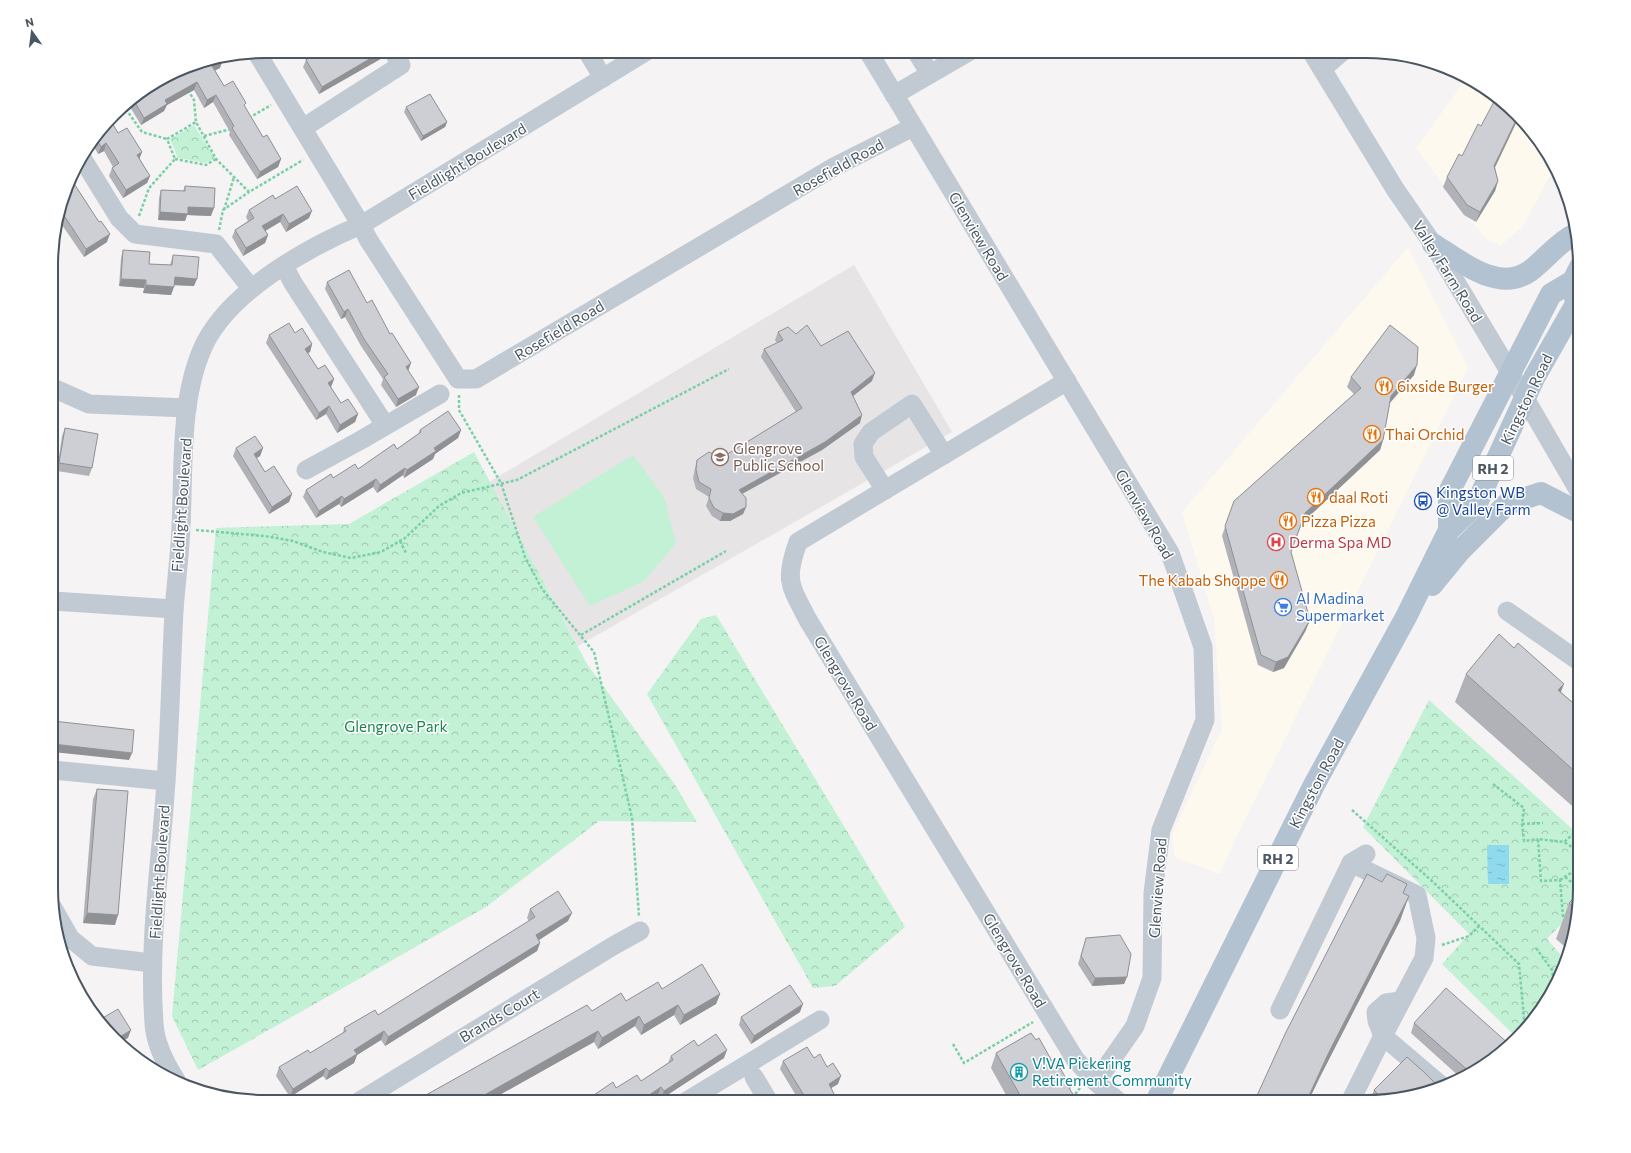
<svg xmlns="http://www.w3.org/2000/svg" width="1631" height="1153" viewBox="0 0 1631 1153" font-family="Commissioner,sans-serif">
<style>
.commercial{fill:#fdf9ef}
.education{fill:#e6e4e5}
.grass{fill:#c3f1d5}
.forest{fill:url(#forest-crowns)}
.water{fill:url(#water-ripples)}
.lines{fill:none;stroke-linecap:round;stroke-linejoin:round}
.path{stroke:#7ad0a6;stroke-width:2.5;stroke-dasharray:3 2;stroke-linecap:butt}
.minor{stroke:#c1cad2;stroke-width:19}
.major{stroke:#b3c2d1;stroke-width:22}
.wall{fill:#b0b2b7}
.shaded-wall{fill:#909195}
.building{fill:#cdcfd5;stroke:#909195}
.labels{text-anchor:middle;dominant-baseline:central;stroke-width:3;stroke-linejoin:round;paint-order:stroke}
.shield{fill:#fff;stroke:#808990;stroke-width:1}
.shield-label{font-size:14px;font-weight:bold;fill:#4a5661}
.street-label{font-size:15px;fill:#4a5661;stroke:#fff}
.food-label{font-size:15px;fill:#c56008;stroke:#fff;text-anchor:start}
.education-label{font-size:15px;fill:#785e54;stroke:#fff;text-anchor:start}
.transit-label{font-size:15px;fill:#164399;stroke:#fff;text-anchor:start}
.health-label{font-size:15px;fill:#be3a42;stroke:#fff;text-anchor:start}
.shop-label{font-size:15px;fill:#366cbe;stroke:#fff;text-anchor:start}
.park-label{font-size:15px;fill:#17864f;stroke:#fff}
.culture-label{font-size:15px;fill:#0d838f;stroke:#fff;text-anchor:start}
.rim{fill:none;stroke:#4a5661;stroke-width:2}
</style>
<defs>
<pattern id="forest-crowns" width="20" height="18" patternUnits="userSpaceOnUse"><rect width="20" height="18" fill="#c3f1d5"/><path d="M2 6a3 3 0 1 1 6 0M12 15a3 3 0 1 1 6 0" fill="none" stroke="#a0c6b0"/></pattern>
<pattern id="water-ripples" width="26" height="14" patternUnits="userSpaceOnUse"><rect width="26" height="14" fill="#90daee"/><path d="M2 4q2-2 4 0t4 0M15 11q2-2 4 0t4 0" fill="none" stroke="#78b4c4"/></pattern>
</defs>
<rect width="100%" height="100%" fill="#f5f3f3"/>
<g class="commercial">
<path d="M1466 79 1496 95 1527 124 1555 167 1523 226 1500 246 1484 237 1416 148Z"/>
<path d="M1408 247 1468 368 1236 838 1220 874 1174 857 1172 834 1222 729 1214 619 1182 512Z"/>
</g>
<path class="education" d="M854 265 952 432 578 646 489 482Z"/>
<path class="grass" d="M633 455 664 497 676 543 644 581 590 606 533 517Z"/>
<g class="forest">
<path d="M194 125 215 158 206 163 178 158 170 139Z"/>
<path d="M474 452 587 664 674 783 697 822 599 821 486 907 198 1070 172 1016 216 528 349 524Z"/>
<path d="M716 615 905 927 835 986 813 988 647 694 701 619Z"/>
<path d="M1429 700 1580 836 1578 907 1547 939 1566 961 1536 1018 1517 1038 1442 964 1469 934 1363 827Z"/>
</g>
<path class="water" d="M1487 845H1509V884H1488Z"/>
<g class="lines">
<g class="path">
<path d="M188 90 194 100 196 122"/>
<path d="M123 105 142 132 167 139"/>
<path d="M249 118 271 105"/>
<path d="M204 136 231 129"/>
<path d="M175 159 206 165 216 159"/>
<path d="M224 210 234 177"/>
<path d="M139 216 149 188 175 159 167 139 196 122 216 159 249 192 303 160"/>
<path d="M219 230 223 210 249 192"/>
<path d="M459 395V410L501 483 525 557 542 589 594 652 632 818 639 916"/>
<path d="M196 530 265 536 293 541 323 552 351 558 381 552 405 538 439 506 461 493 517 480 729 369"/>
<path d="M400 541 406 553"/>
<path d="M581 635 726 551"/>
<path d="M1493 784 1524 808 1522 824 1524 841 1538 839"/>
<path d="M1352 810 1432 881 1519 964 1525 1029"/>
<path d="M1522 824 1543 823"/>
<path d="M1565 877 1580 889"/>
<path d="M1560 880 1574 871 1579 864 1575 849 1564 842"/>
<path d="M1563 917 1560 880 1541 881 1538 839 1564 842 1579 829"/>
<path d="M1442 945 1469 936 1479 926"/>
<path d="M1536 948 1552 970 1554 983"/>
<path d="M953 1044 964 1063 1033 1022"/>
<path d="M1069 1102 1080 1088"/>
</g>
<g class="minor">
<path d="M587 51 603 78"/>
<path d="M868 51 1170 553 1203 647 1205 720 1161 830 1153 893 1152 978 1135 1026 1096 1082"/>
<path d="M916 51 930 74"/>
<path d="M1311 51 1395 189 1433 244 1511 374 1580 493"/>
<path d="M257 53 361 225 368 239 458 379H476L834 167 913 127"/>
<path d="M1322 69 1343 51"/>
<path d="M894 95 970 51"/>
<path d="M303 128 401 65 393 51"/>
<path d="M82 158 119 218 135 234 216 244 251 288"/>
<path d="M284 266 293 283 385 425"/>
<path d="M1067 381 798 542C784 581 790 585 808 620L1075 1059 1096 1082 1119 1102"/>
<path d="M53 388 89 404 187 408"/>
<path d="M306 470 361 440 440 394"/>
<path d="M885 490 864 457 863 444 871 432 912 404 944 455"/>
<path d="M53 601 174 609"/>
<path d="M1507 611 1580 662"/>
<path d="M53 770 166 781"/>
<path d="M1351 863 1417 895 1426 938 1424 958 1383 1036"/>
<path d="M53 908 70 938 92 956 152 963"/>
<path d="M1280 1010 1351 863 1366 854"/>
<path d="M1383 1036 1377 1021 1376 1012 1386 1003 1401 1001"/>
<path d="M754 1077 769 1102"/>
<path d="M176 1080C165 1063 155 1043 154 1023 148 942 161 862 166 781 170 725 171 668 174 611 176 582 180 554 181 526 184 468 179 396 205 343 232 290 308 247 361 225L647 51"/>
<path d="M358 1102 613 946 640 931"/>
<path d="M685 1102 820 1020"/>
<path d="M1350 1102 1383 1036 1443 1087"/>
</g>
<g class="major">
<path d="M1433 244C1459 260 1498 294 1530 271 1546 259 1557 243 1575 234"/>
<path d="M1449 530V492L1551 294 1573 281"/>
<path d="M1432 585 1459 552 1507 504 1541 493 1580 513"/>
<path d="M1156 1102 1314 785 1406 617 1449 530 1477 503 1534 378 1576 304 1573 281 1580 267"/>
</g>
</g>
<g class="wall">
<path d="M301 51H386L384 57 319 94 303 67 306 60Z"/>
<path d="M426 51H440L430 57Z"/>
<path d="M184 67 220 68 215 70 224 86 245 107 263 137 281 159 278 167 257 179 229 135 230 132 213 102 204 108 194 90 167 105 164 111 141 125 130 107 132 99Z"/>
<path d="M406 107 447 122 445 127 421 141 404 112Z"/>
<path d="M111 121 118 133 142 152 139 158 150 176 147 183 123 198 109 176 112 168 113 167 104 151 98 154 93 145Z"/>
<path d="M1462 156 1495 167 1498 181 1495 191 1476 222 1464 215 1443 187 1447 177Z"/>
<path d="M71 179 99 222 107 242 84 257 58 219Z"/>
<path d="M185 186 211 216 187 215 185 221 158 220 159 198 161 190 183 191Z"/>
<path d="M275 199 309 218 286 232 280 222 265 231 268 235 265 243 243 256 232 237 235 230 248 221 246 217 249 210Z"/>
<path d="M123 250 149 264 170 265 173 255 194 286 174 285 171 295 143 293 144 288 119 286 121 258Z"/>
<path d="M327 282 367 303 390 334 411 363 408 371 416 395 396 407 381 385 383 379 361 346 345 317 341 319 325 289Z"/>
<path d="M778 332 796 334 821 346 872 381 853 396 860 423 822 450 742 494 746 507 743 514 730 521H720L712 516 706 506 709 497 696 489 693 478 695 468 697 460 721 458 796 412 761 357 764 349 777 343 775 340Z"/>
<path d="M295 333 312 344 310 352 308 353 318 369 334 379 331 387 341 403 358 414 355 422 337 433 326 414 316 420 266 343 269 335Z"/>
<path d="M1414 375 1390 403 1383 440 1380 450 1302 523 1291 552 1306 630 1284 668 1273 672 1258 665 1222 536 1234 501 1354 394 1347 387 1351 377Z"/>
<path d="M65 428 92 468 89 476 57 471 62 436Z"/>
<path d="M420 430H461L458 438 435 454 433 459 404 478 403 475 377 493 373 487 341 507 339 504 316 518 303 497 306 490 358 469 397 449 418 434Z"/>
<path d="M236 448H263L260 456 256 458 265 472 292 494 289 502 269 514 233 456Z"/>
<path d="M1466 674 1561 692 1580 709V813L1455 702Z"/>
<path d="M97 789 115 925 83 923 93 799Z"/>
<path d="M1580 901 1570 951 1556 939 1569 903Z"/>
<path d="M530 909 568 921 539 940 540 943 537 951 385 1046 381 1040 357 1055 354 1063 326 1080 323 1076 290 1097 276 1076 279 1067 310 1053 343 1033 344 1028 378 1015 529 921 527 918Z"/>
<path d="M1086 938 1127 977 1124 984 1092 986 1078 964Z"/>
<path d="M662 989 720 994 716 1004 680 1025 674 1015 641 1035 635 1026 598 1049 594 1042 487 1102H423L426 1095 592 1011 626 1001Z"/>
<path d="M800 1012 751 1044 739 1025 741 1017Z"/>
<path d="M1414 1023 1507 1049 1462 1079 1411 1033Z"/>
<path d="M1036 1040 1071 1087 1070 1090 1078 1102H1010L991 1068 996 1053Z"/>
<path d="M698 1046 724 1058 661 1099 658 1094 648 1102H587L590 1100 591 1097 616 1088 641 1081 668 1063 671 1056Z"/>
<path d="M814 1058 827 1067 838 1084 831 1088 838 1102H800L780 1069 783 1061Z"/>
<path d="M1374 1090 1421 1095 1371 1101H1370Z"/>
</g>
<g class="shaded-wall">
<path d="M383 51H386L384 57 319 94 322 87Z"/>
<path d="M432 51H440L430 57Z"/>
<path d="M223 60 220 68 210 73 212 66Z"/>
<path d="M197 82 194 90 167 105 164 111 141 125 144 118 165 100Z"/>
<path d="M216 95 213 102 204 108 207 100Z"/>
<path d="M1518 116 1519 117 1491 176 1494 166Z"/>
<path d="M447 122 445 127 421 141 423 136Z"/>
<path d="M106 143 104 151 98 154 101 147Z"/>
<path d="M142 152 139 160 137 155Z"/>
<path d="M281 159 278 167 257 179 260 172Z"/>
<path d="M150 176 147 183 123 198 126 190Z"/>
<path d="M1498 181 1495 191 1476 222 1480 212Z"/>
<path d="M188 207 214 208 211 216 187 215 185 221 158 220 160 212Z"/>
<path d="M312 211 309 218 286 232 289 224Z"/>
<path d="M283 214 280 222 260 234 262 226Z"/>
<path d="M110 234 107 242 84 257 86 249Z"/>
<path d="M268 235 265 243 243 256 246 248Z"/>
<path d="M175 277 197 279 194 286 172 285Z"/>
<path d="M121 279 146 280 144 288 119 286Z"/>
<path d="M146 285 174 287 171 295 143 293Z"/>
<path d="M348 309 345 317 341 319 344 312Z"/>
<path d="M312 344 310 352 302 356 305 349Z"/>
<path d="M411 363 408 371 406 367Z"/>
<path d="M1417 365 1414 375 1387 406 1391 396Z"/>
<path d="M875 373 872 381 848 400 851 392Z"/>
<path d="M334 379 331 387 325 391 328 383Z"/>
<path d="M419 387 416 395 396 407 398 399Z"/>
<path d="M329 406 326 414 316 420 319 413Z"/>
<path d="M358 414 355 422 337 433 340 425Z"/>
<path d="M862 415 860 423 822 450 736 497 739 490Z"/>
<path d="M461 430 458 438 435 454 433 459 404 478 407 470 434 448Z"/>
<path d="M1383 440 1380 450 1302 523 1305 513Z"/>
<path d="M263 448 260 456 251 462 254 454Z"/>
<path d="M405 468 403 475 377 493 380 485Z"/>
<path d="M376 479 373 487 341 507 344 499Z"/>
<path d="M292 494 289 502 269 514 272 507Z"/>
<path d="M342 496 339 504 316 518 319 511Z"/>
<path d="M746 507 743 514 730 521H720L723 513Z"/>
<path d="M1310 620 1306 630 1284 668 1273 672 1276 662Z"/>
<path d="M1564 684 1553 712 1558 690Z"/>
<path d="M53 744 132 753 129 760 53 752Z"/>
<path d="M1409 896 1400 921 1320 1077 1308 1102H1306L1329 1052Z"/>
<path d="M87 913 118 915 115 925 83 923Z"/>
<path d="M572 913 568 921 533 944 536 935Z"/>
<path d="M540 943 537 951 385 1046 388 1037Z"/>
<path d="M1127 977 1124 984 1092 986 1095 978Z"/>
<path d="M720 994 716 1004 680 1025 684 1015Z"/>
<path d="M803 1004 800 1012 751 1044 754 1036Z"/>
<path d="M678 1005 674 1015 641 1035 644 1025Z"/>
<path d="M639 1016 635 1026 598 1049 602 1038Z"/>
<path d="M131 1030 128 1038 121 1042 118 1038Z"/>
<path d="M384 1031 381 1040 357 1055 354 1063 326 1080 329 1071 354 1050Z"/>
<path d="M598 1031 594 1042 487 1102H472Z"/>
<path d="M727 1050 724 1058 661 1099 664 1091Z"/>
<path d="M326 1068 323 1076 290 1097 293 1089Z"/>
<path d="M841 1076 838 1084 826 1091 829 1084Z"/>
<path d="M661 1087 658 1094 648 1102H639Z"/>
</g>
<g class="building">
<path d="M309 51H383L322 87 306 60 312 56Z"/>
<path d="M223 60 212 66 224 86 233 81 246 103 244 105 263 137 267 135 281 159 260 172 232 128 234 126 216 95 207 100 197 82 165 100 167 104 144 118 133 99 184 67Z"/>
<path d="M430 94 447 122 423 136 406 107Z"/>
<path d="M1497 96 1518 116 1494 166 1498 181 1480 212 1467 205 1447 177 1459 154 1462 156 1478 124 1481 126Z"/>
<path d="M111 121 118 133 127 128 142 152 137 155 150 176 126 190 112 168 119 163 106 143 101 147 97 140Z"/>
<path d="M71 179 99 222 101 221 110 234 86 249 61 211Z"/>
<path d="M185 186 215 188 214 208 188 207V214L160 212 161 190 185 191Z"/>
<path d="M297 186 312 211 289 224 283 214 262 226 268 235 246 248 235 230 254 218 249 210 273 195 275 199Z"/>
<path d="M123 250 150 252 149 264 172 265 173 255 199 257 197 279 175 277 174 287 146 285V280L121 279Z"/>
<path d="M349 270 367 303 372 300 390 334 392 333 411 363 406 367 419 387 398 399 384 377 388 374 364 339 348 309 344 312 327 282Z"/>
<path d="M289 323 295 333 302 328 312 344 305 349 318 369 325 365 334 379 328 383 341 403 348 399 358 414 340 425 329 406 319 413 269 335Z"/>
<path d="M807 325 821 346 848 331 875 373 851 392 862 415 825 442 739 490 746 498V507L733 514 723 513 714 508 709 498 711 489 699 482 696 470 697 460 709 452 721 458 802 408 764 349 783 340 778 332 788 327 796 334Z"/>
<path d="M1390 325 1418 347 1417 365 1391 396 1383 440 1305 513 1291 552 1310 620 1288 657 1276 662 1261 655 1225 526 1234 501 1361 388 1351 377Z"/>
<path d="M448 411 461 430 434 448 436 451 407 470 405 468 380 485 376 479 344 499 342 496 319 511 306 490 331 474 333 478 355 464 358 469 394 444 397 449 421 432 420 430Z"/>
<path d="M65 428 98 434 92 468 59 463Z"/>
<path d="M255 436 263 448 254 454 265 472 274 466 292 494 272 507 236 448Z"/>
<path d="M1499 634 1514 648 1518 643 1564 684 1558 690 1580 709V776L1466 674Z"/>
<path d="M53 721 134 730 132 753 53 744Z"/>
<path d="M97 789 128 791 118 915 87 913Z"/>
<path d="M1367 874 1382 882 1387 874 1407 884 1403 893 1409 896 1329 1052 1306 1102H1254L1286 1032Z"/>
<path d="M558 891 572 913 536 935 540 943 388 1037 384 1031 354 1050 357 1054 329 1071 326 1068 293 1089 279 1067 308 1050 310 1053 346 1031 344 1028 375 1010 378 1015 535 917 530 909Z"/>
<path d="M1580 892V901L1578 911 1569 903Z"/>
<path d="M1120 935 1131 954 1127 977 1095 978 1081 956 1086 938Z"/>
<path d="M702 964 720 994 684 1015 678 1005 644 1025 639 1016 602 1038 598 1031 472 1102H428L429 1101 426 1095 587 1005 592 1011 621 993 626 1001 658 982 662 989Z"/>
<path d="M790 985 803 1004 754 1036 741 1017Z"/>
<path d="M1446 988 1510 1045 1507 1049 1471 1073 1414 1023Z"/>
<path d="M118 1009 131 1030 118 1038 101 1019Z"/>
<path d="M1031 1033 1036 1040 1039 1038 1053 1063 1056 1061 1071 1087 1069 1088 1078 1102H1024L996 1053Z"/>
<path d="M716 1034 727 1050 664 1091 661 1087 639 1102H587L592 1099 591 1097 613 1082 616 1088 637 1075 641 1081 673 1060 671 1056 694 1040 698 1046Z"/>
<path d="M807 1047 814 1058 820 1054 827 1067 833 1063 841 1076 829 1084 838 1102H808L783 1061Z"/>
<path d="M1407 1057 1425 1073 1440 1088 1421 1095 1383 1100 1374 1090Z"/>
<path d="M742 1096 746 1102H732Z"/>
</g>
<defs>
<g id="restaurant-ring" transform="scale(0.9)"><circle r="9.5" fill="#fff" stroke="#e8710a" stroke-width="1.5"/><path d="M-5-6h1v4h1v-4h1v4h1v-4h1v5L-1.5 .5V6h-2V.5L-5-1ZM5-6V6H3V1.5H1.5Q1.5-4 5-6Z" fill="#e8710a"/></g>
<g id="school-ring" transform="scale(0.9)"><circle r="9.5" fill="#fff" stroke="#8d6e63" stroke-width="1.5"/><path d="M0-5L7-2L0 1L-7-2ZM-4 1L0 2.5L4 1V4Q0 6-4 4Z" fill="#8d6e63"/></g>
<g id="bus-ring" transform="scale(0.9)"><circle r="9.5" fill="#fff" stroke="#1a4fb4" stroke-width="1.5"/><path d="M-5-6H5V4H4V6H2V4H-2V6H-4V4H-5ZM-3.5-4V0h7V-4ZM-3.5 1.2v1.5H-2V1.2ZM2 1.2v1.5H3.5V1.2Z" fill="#1a4fb4"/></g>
<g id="hospital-ring" transform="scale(0.9)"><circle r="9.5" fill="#fff" stroke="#e0444e" stroke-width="1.5"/><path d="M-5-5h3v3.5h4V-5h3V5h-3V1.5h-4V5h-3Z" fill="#e0444e"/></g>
<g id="supermarket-ring" transform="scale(0.9)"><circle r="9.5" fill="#fff" stroke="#3f7fe0" stroke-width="1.5"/><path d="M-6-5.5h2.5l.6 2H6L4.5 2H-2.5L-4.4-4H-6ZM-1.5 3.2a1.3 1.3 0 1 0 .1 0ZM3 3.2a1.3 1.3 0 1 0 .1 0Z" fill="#3f7fe0"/></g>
<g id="building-ring" transform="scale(0.9)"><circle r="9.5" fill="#fff" stroke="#0f9aa8" stroke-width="1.5"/><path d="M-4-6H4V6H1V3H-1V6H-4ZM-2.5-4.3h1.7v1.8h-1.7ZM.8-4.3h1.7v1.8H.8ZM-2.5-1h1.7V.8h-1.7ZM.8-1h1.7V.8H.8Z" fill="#0f9aa8"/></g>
</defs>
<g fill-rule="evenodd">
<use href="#restaurant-ring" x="1384" y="386"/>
<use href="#restaurant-ring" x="1372" y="434"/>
<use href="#school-ring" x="720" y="457"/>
<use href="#restaurant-ring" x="1316" y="497"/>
<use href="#bus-ring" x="1423" y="501"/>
<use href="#restaurant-ring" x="1288" y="521"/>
<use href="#hospital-ring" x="1276" y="542"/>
<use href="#restaurant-ring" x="1279" y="580"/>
<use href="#supermarket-ring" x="1283" y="607"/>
<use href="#building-ring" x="1019" y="1072"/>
</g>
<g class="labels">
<g class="shield">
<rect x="1473" y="456" width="40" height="24" rx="3"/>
<rect x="1258" y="846" width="40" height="24" rx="3"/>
</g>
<g class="shield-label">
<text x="1493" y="468">RH 2</text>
<text x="1278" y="858">RH 2</text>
</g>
<g class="street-label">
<text transform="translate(467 161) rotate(-31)">Fieldlight Boulevard</text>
<text transform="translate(838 167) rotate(-29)">Rosefield Road</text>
<text transform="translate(979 236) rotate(59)">Glenview Road</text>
<text transform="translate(1448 271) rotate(58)">Valley Farm Road</text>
<text transform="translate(559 330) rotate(-31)">Rosefield Road</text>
<text transform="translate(1526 399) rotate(-64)">Kingston Road</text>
<text transform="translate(181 505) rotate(-86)">Fieldlight Boulevard</text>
<text transform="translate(1145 514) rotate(60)">Glenview Road</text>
<text transform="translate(846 683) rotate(59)">Glengrove Road</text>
<text transform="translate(1316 783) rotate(-62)">Kingston Road</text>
<text transform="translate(159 872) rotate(-86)">Fieldlight Boulevard</text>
<text transform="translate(1157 888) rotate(-86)">Glenview Road</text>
<text transform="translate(1015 960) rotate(59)">Glengrove Road</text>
<text transform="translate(499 1015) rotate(-31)">Brands Court</text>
</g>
<g class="food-label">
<text x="1397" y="386">6ixside Burger</text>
<text x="1385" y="434">Thai Orchid</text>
<text x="1329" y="497">daal Roti</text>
<text x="1301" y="521">Pizza Pizza</text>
<text x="1266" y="580" text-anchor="end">The Kabab Shoppe</text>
</g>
<g class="education-label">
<text x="733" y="448">Glengrove<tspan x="733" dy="17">Public School</tspan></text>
</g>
<g class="transit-label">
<text x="1436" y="492">Kingston WB<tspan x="1436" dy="17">@ Valley Farm</tspan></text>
</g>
<g class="health-label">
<text x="1289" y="542">Derma Spa MD</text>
</g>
<g class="shop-label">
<text x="1296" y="598">Al Madina<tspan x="1296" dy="17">Supermarket</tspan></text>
</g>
<g class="park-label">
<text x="396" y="726">Glengrove Park</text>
</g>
<g class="culture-label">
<text x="1032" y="1063">V!VA Pickering<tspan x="1032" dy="17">Retirement Community</tspan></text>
</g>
</g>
<path d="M0 0H1631V1153H0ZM265 58H1366A207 207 0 0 1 1573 265V888A207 207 0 0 1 1366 1095H265A207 207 0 0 1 58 888V265A207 207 0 0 1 265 58Z" fill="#fff" fill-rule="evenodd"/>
<path class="rim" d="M265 58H1366A207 207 0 0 1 1573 265V888A207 207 0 0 1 1366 1095H265A207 207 0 0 1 58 888V265A207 207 0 0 1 265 58Z"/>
<g transform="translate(32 32) rotate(346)" stroke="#ffffff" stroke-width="3" paint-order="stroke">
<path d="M0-3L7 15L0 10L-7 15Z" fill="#4a5661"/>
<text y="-6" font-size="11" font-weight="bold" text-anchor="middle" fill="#4a5661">N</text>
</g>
</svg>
